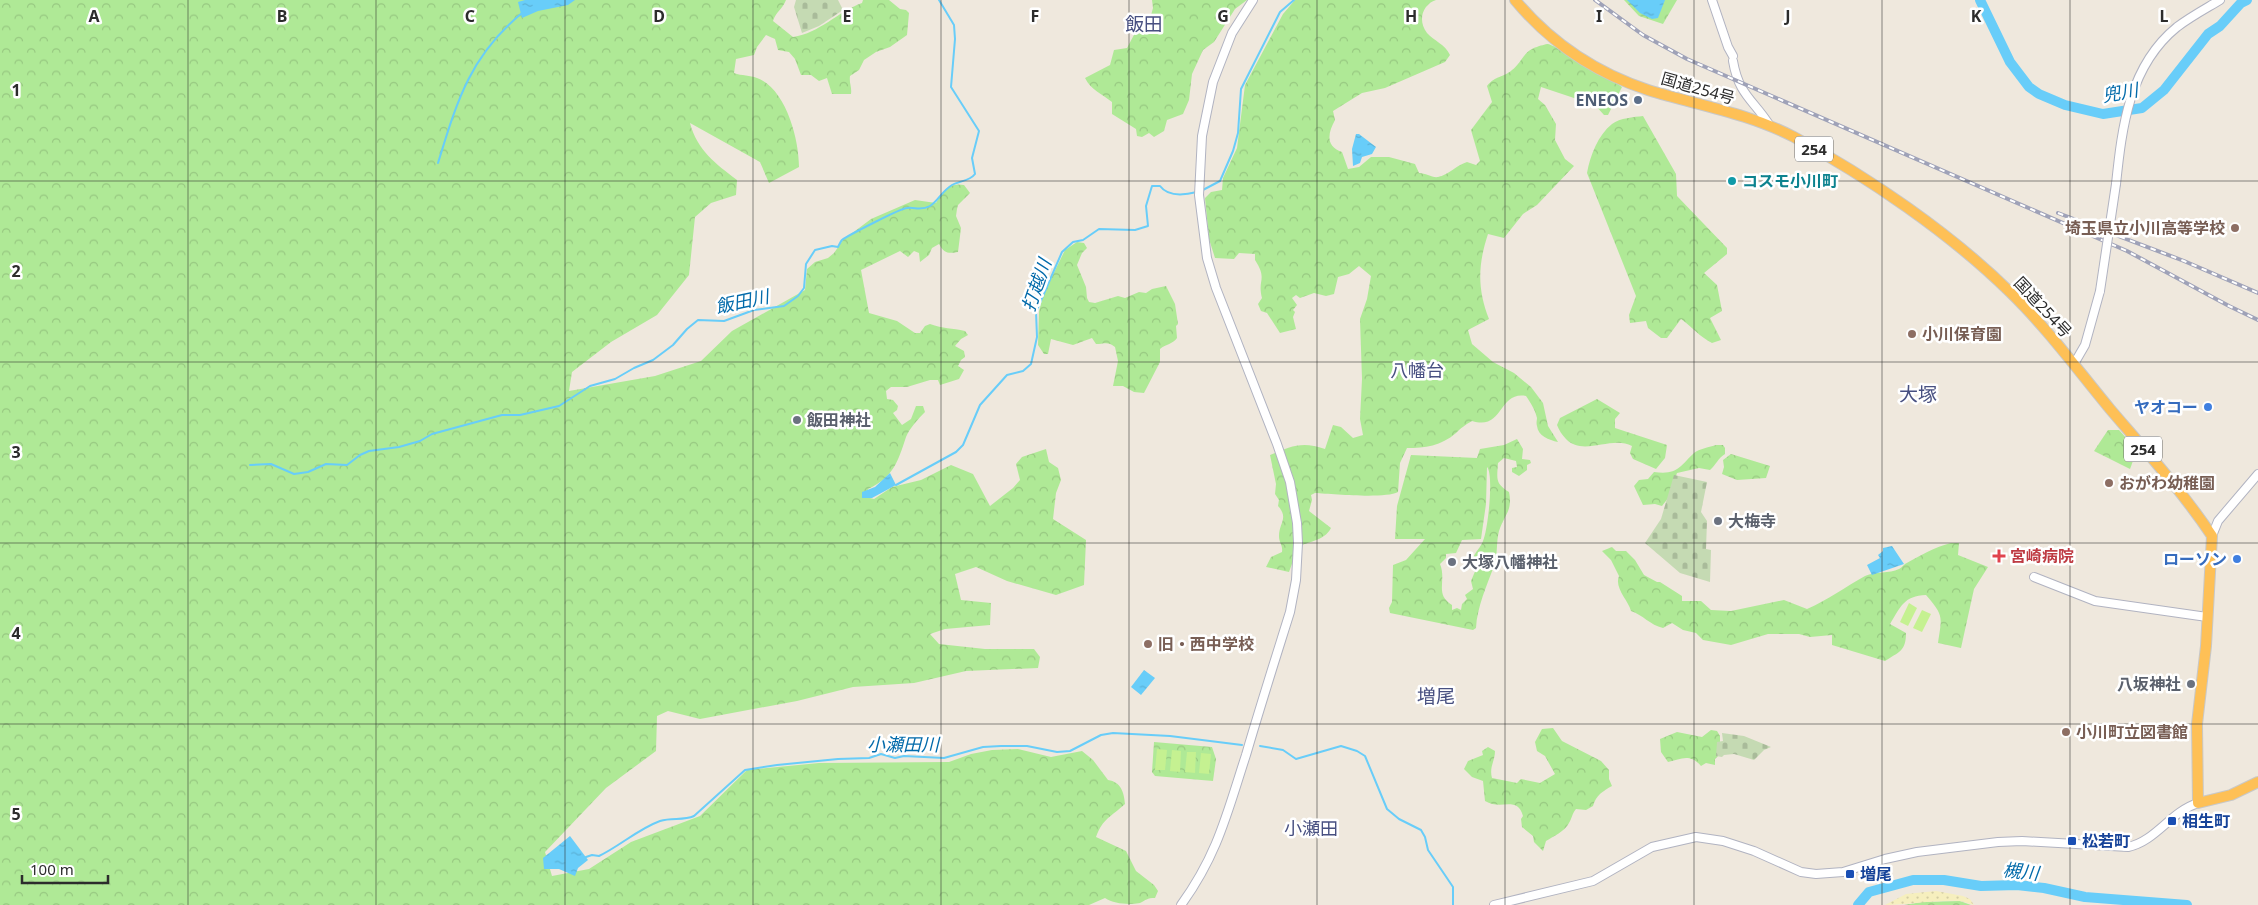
<svg xmlns="http://www.w3.org/2000/svg" width="2258" height="905" viewBox="0 0 2258 905" font-family="'Noto Sans','Noto Sans JP',sans-serif">
<style>
.forest{fill:url(#forest-crowns);fill-rule:evenodd}
.sand{fill:url(#sand-dots)}
.cemetery{fill:url(#cemetery-stones)}
.pitch{fill:#c5f191}
.water{fill:url(#water-ripples)}
.lines{fill:none;stroke-linecap:round;stroke-linejoin:round}
.stream{stroke:#68cdf9;stroke-width:2}
.river{stroke:#68cdf9;stroke-width:10}
.tertiary-casing{stroke:#b1b3c1;stroke-width:10}
.trunk-casing{stroke:#c8c8c8;stroke-width:12}
.tertiary{stroke:#fff;stroke-width:8}
.trunk{stroke:#fec056;stroke-width:10}
.rail-casing{stroke:#9fa2b8;stroke-width:4}
.rail{stroke:#fff;stroke-width:2;stroke-dasharray:5.5;stroke-linecap:butt}
.tertiary-bridge-casing{stroke:#b1b3c1;stroke-width:10;stroke-linecap:butt}
.tertiary-bridge{stroke:#fff;stroke-width:8}
.grid{fill:none;stroke:#2c2c2c;stroke-width:1;stroke-opacity:0.55}
.service-dot{fill:#5c6f8a;stroke:#fff;stroke-width:2}
.culture-dot{fill:#0f9aa8;stroke:#fff;stroke-width:2}
.education-dot{fill:#8d6e63;stroke:#fff;stroke-width:2}
.shop-dot{fill:#3f7fe0;stroke:#fff;stroke-width:2}
.worship-dot{fill:#6b7280;stroke:#fff;stroke-width:2}
.health-dot{fill:#e0444e;stroke:#fff;stroke-width:2}
.transit-dot{fill:#1a4fb4;stroke:#fff;stroke-width:2}
.labels{text-anchor:middle;dominant-baseline:central;stroke-width:5;stroke-linejoin:round;paint-order:stroke}
.shield{fill:#fff;stroke:#6b6b6b;stroke-width:1}
.shield-label{font-size:15px;font-weight:bold;fill:#2c2c2c}
.street-label{font-size:16px;fill:#2c2c2c;stroke:#fff}
.service-label{font-size:16px;font-weight:bold;fill:#4e5e75;stroke:#fff;text-anchor:end}
.culture-label{font-size:16px;font-weight:bold;fill:#0d838f;stroke:#fff;text-anchor:start}
.education-label{font-size:16px;font-weight:bold;fill:#785e54;stroke:#fff;text-anchor:start}
.shop-label{font-size:16px;font-weight:bold;fill:#366cbe;stroke:#fff;text-anchor:end}
.worship-label{font-size:16px;font-weight:bold;fill:#5b616d;stroke:#fff;text-anchor:start}
.health-label{font-size:16px;font-weight:bold;fill:#be3a42;stroke:#fff;text-anchor:start}
.transit-label{font-size:16px;font-weight:bold;fill:#164399;stroke:#fff;text-anchor:start}
.water-label{font-size:18px;font-style:italic;fill:#026aaa;stroke:#fff}
.neighbourhood-label{font-size:18px;fill:#485081;stroke:#fff}
.quarter-label{font-size:19px;fill:#485081;stroke:#fff}
.grid-label{font-size:16px;text-anchor:middle;font-weight:bold;fill:#2c2c2c;stroke:#fff;stroke-width:5;stroke-linejoin:round;paint-order:stroke}
</style>
<defs>
<pattern id="forest-crowns" width="20" height="18" patternUnits="userSpaceOnUse" patternTransform="scale(1.25)"><rect width="20" height="18" fill="#afe996"/><path d="M2 6a3 3 0 1 1 6 0M12 15a3 3 0 1 1 6 0" fill="none" stroke="#97c881"/></pattern>
<pattern id="sand-dots" width="8" height="8" patternUnits="userSpaceOnUse" patternTransform="scale(1.25)"><rect width="8" height="8" fill="#f6efbe"/><path d="M2 2h.1M6 6h.1" fill="none" stroke="#d3cda3" stroke-width="1.8" stroke-linecap="round"/></pattern>
<pattern id="cemetery-stones" width="16" height="16" patternUnits="userSpaceOnUse" patternTransform="scale(1.25)"><rect width="16" height="16" fill="#c5dab3"/><path d="M2 7V4a2 2 0 0 1 4 0v3zM10 15v-3a2 2 0 0 1 4 0v3z" fill="#a9bb9a"/></pattern>
<pattern id="water-ripples" width="26" height="14" patternUnits="userSpaceOnUse" patternTransform="scale(1.25)"><rect width="26" height="14" fill="#68cdf9"/><path d="M2 4q2-2 4 0t4 0M15 11q2-2 4 0t4 0" fill="none" stroke="#5ab0d6"/></pattern>
</defs>
<rect width="100%" height="100%" fill="#efe8dd"/>
<g class="forest">
<path d="M0 0H786C782 10 777 10 773 21L793 37C820 33 837 12 862 3L863 0H889L900 9 906 10 909 13 907 35 890 47 876 52 864 60 859 70 850 76C849 83 852 87 851 94H832L827 78 819 81 811 75H801L795 59 789 52 778 50 775 39 766 35 757 47 754 55 736 59 734 73C742 76 750 75 757 78 786 89 799 139 799 167L769 183 760 162 690 123C697 150 716 164 737 180L736 195 711 203 695 217 689 275 657 315 611 342 572 372 569 391 655 376 701 361 732 331 805 290 807 269 815 262 828 258 834 253 843 240 871 219 915 200 936 203C942 192 949 182 964 185L970 193 958 205 957 209 956 216 961 228 958 252C948 254 944 253 939 244L932 248 929 255 920 262 919 253 914 251 908 257 900 251 861 270 869 313 897 321 915 333H920L925 326 930 324C943 329 952 328 965 331L968 335 961 339 955 346 964 351 965 357 961 360 958 366 964 370 959 379 940 385 938 380H930L907 387H891L886 391 887 399 893 400 898 406 897 410 893 413 902 425 911 419 916 406H923L925 412C919 418 909 429 906 437 898 461 894 477 868 489L866 497 874 499 892 487 921 480 951 465 973 474 990 506 1013 488 1020 480 1016 464 1022 457 1046 449 1049 462 1058 468 1061 480 1056 493 1053 519 1086 540 1084 585 1056 595 1007 581 976 567 955 574 961 600 991 603 990 625 945 629 930 634 939 644 985 649H1034L1040 657 1038 668 966 671 914 683 853 687 797 701 700 719 668 711 657 716 656 751 606 788 545 852 552 876 589 869 631 842 700 816 747 770 819 763 949 762 971 754 992 750 1018 749 1051 757 1082 751 1093 760 1108 780C1121 782 1124 792 1125 804 1111 817 1103 818 1096 837L1126 851 1136 871 1154 885 1158 891 1155 898C1147 898 1146 900 1140 903 1129 905 1114 904 1105 898L1089 905H0Z"/>
<path d="M1152 0H1247L1235 9 1214 42 1203 50 1192 74 1189 100 1183 114 1167 120 1164 131 1154 137 1149 133 1142 137 1137 136 1136 129 1112 114V102C1102 94 1091 90 1085 78L1110 65 1114 50 1127 48 1135 33 1147 30 1153 8Z"/>
<path d="M1295 0H1436C1423 4 1417 20 1427 33 1434 41 1445 44 1450 55L1445 62 1385 88 1362 93 1333 111 1335 120C1328 133 1325 146 1342 152L1348 169 1359 167 1371 157H1389L1415 164 1419 173C1426 173 1432 178 1438 177 1448 175 1457 165 1467 162L1476 165 1480 161 1471 130 1492 102 1487 86C1496 75 1503 78 1512 70 1521 64 1524 50 1537 47 1539 46 1546 44 1548 44 1555 45 1617 82 1622 87L1608 115H1604L1595 105 1541 87 1538 99 1545 105 1556 124 1555 140 1565 159 1574 166 1537 205 1523 214 1504 238 1488 234C1478 264 1477 289 1489 319L1468 330 1472 344 1493 362 1514 373 1531 387 1543 403 1548 426 1558 442C1549 440 1538 436 1537 426 1536 423 1537 420 1537 418 1535 409 1530 402 1526 396 1498 391 1504 431 1472 421 1465 425 1461 428 1456 433 1441 446 1425 448 1407 448L1400 463 1398 492C1385 499 1332 494 1315 493L1311 495 1312 500 1309 511 1331 528C1324 542 1306 541 1294 549L1293 561 1289 572 1266 567 1271 557 1282 552C1283 545 1279 543 1279 536 1279 523 1289 518 1278 506L1279 500 1275 494 1276 484 1270 455C1292 446 1302 441 1325 449L1333 425 1341 427 1353 438 1363 435 1360 419 1362 379 1360 319 1367 299 1371 276 1359 266 1349 274 1338 277 1334 294 1326 296 1314 293 1300 298 1296 295 1292 298 1297 305 1293 310 1295 312 1293 317 1296 329 1280 333 1267 313 1261 311 1258 304 1262 298C1257 279 1268 280 1255 260V254L1239 253 1234 259 1215 258 1209 239 1205 198 1211 192 1222 190 1223 178 1237 148 1245 85 1283 14Z"/>
<path d="M1624 0H1677L1663 24 1639 16Z"/>
<path d="M1643 116 1676 174 1677 196 1727 248V254L1704 273 1717 285 1722 311 1710 318 1721 340 1712 343C1700 337 1692 327 1681 319L1667 338H1661L1648 328 1646 321 1630 323 1629 315 1636 296 1587 173C1590 156 1598 135 1612 124 1620 118 1634 117 1643 116Z"/>
<path d="M1077 242 1084 243 1087 248 1082 253 1077 265 1086 287 1087 298 1089 302 1095 303 1118 296 1125 298 1139 292 1146 293 1152 289 1166 286 1175 304 1178 324 1176 326 1177 338C1173 344 1166 344 1160 349V362L1144 393 1134 392 1123 386H1113L1118 361 1115 347C1108 341 1104 344 1096 344L1092 338 1073 345 1051 339 1048 354H1044L1038 345 1039 312 1043 295 1065 250Z"/>
<path d="M1597 399 1620 413 1615 419V428L1667 445 1665 458 1656 469 1633 459 1630 453 1632 446C1612 435 1583 457 1566 439 1562 435 1559 430 1557 425L1560 418Z"/>
<path d="M2108 430H2119L2137 450 2130 469 2094 451Z"/>
<path d="M1517 439 1523 449 1522 459 1530 460 1531 463 1527 465V470L1519 476 1512 472V468L1517 467 1516 461 1504 458 1498 463C1497 479 1495 483 1509 492 1513 511 1504 515 1499 531 1496 542 1498 555 1494 566 1487 585 1477 607 1476 628L1473 630 1390 613 1389 608 1392 602 1393 565 1406 560 1425 539H1395L1397 506 1411 455 1477 458 1480 449 1504 445ZM1487 467C1494 474 1488 530 1483 541 1481 547 1475 552 1473 558 1471 562 1473 565 1476 569L1471 581 1473 589 1465 595 1467 599 1462 604 1461 610 1457 608 1452 610V605C1434 594 1447 581 1440 564L1446 558V554L1456 553 1462 540 1481 539 1486 504Z"/>
<path d="M1716 445H1723L1725 448V454C1718 458 1716 465 1710 470L1699 468 1677 473 1669 497 1662 506 1655 504 1643 505 1634 486 1639 480 1648 479 1654 472C1678 475 1679 467 1694 453 1699 449 1710 447 1716 445Z"/>
<path d="M1731 454 1770 466 1766 478 1737 480 1722 474 1724 467 1723 460Z"/>
<path d="M1951 543H1959L1958 555 1988 567 1974 589 1961 648 1938 643C1942 616 1944 616 1926 595 1904 596 1901 606 1890 624L1906 633C1906 651 1899 652 1885 661L1832 645V635L1810 637 1799 634H1768L1731 645 1703 640 1696 633 1683 630 1672 623 1663 628C1650 625 1643 615 1631 611 1628 600 1614 588 1619 576L1611 560 1602 551 1612 547 1616 551H1626L1635 560 1644 575 1657 582H1660L1682 596V601H1701L1711 610 1731 611 1784 600 1807 609C1828 600 1845 587 1865 576 1876 571 1889 574 1899 569 1900 569 1905 564 1905 564 1919 556 1935 547 1951 543Z"/>
<path d="M1553 728 1562 741 1601 761 1609 770V779L1612 786C1603 791 1596 795 1593 806L1586 810 1576 809C1572 814 1572 818 1569 823 1564 832 1554 836 1546 841L1543 851 1534 842 1533 836 1522 827 1521 819 1523 816C1517 795 1501 811 1485 801L1483 781 1472 777 1464 769 1468 761 1483 755 1482 751 1488 747 1495 751C1495 761 1489 767 1492 778L1517 783 1521 779 1540 783 1555 774 1545 756 1537 751 1535 742 1542 729Z"/>
<path d="M1711 730 1717 731 1720 736V754L1715 759V765L1706 763 1701 766C1690 753 1681 759 1668 762L1661 752 1660 739 1677 732 1702 737Z"/>
<path d="M1154 742 1212 747 1216 759 1213 781 1155 776 1152 772Z"/>
<path d="M1960 901 1971 905H1904L1922 902Z"/>
</g>
<path class="sand" d="M1936 891 1963 896 1970 899 1974 905C1969 904 1964 901 1959 901 1934 900 1909 905 1885 905L1906 894Z"/>
<g class="cemetery">
<path d="M796 0H838L843 10 819 26 802 33 794 7Z"/>
<path d="M1674 475 1707 482 1701 512 1707 521 1706 549 1711 550 1710 582 1680 573 1645 543 1661 519Z"/>
<path d="M1722 733 1744 736 1771 747 1764 750 1754 760 1734 754 1724 755 1722 757 1716 756 1717 742 1723 741Z"/>
</g>
<g class="pitch">
<path d="M1909 603 1917 608 1908 626 1900 622Z"/>
<path d="M1922 610 1931 614 1922 632 1913 628Z"/>
<path d="M1157 749 1167 750 1165 770H1155Z"/>
<path d="M1172 750 1181 751 1180 772 1170 771Z"/>
<path d="M1187 752H1196L1195 773 1185 772Z"/>
<path d="M1201 753 1211 754 1209 774 1199 773Z"/>
</g>
<g class="water">
<path d="M525 0H575L568 5 538 11 522 18 518 2Z"/>
<path d="M1627 0H1665L1658 18 1652 19 1640 13Z"/>
<path d="M1356 134H1359L1376 147 1372 154 1362 157 1360 163 1353 166 1352 149Z"/>
<path d="M890 473 896 485 872 498H862V492L875 487Z"/>
<path d="M1892 546 1904 564 1872 575 1867 565 1880 558 1878 555 1883 551V548Z"/>
<path d="M1144 670 1155 678 1141 695 1131 687Z"/>
<path d="M570 836 588 860 578 868 575 876 559 869H544L543 858Z"/>
</g>
<g class="lines">
<g class="stream">
<path d="M438 163C457 101 470 56 522 13"/>
<path d="M1201 191 1220 181 1233 151 1238 133 1241 89 1280 12 1294 0"/>
<path d="M250 465 271 464 294 474 308 472 326 464 347 465 360 455 369 451 399 447 420 441 432 434 502 415H520L559 406 590 386 615 379 634 368 653 360 673 345 687 329 698 320 724 321 754 310 784 306 798 296 804 288 806 264 815 250 832 246 838 247C839 245 841 241 842 240 847 236 901 208 907 208 915 207 921 211 930 206 938 201 942 191 952 185 959 181 970 181 975 174L972 158 979 131 951 87 955 39 954 25 939 0"/>
<path d="M896 485 956 452 963 445 980 405 1007 375 1023 371 1031 364 1037 337 1036 312 1062 252 1073 242 1083 240 1099 229 1135 230 1148 226 1146 206 1152 186H1160C1168 197 1185 195 1197 192"/>
<path d="M1260 746 1283 750 1296 759 1341 746 1357 751 1365 756 1387 809 1399 819 1421 830 1425 837 1428 850 1453 887V905"/>
<path d="M586 857 592 855 599 856C620 846 638 829 660 821 672 817 683 821 694 816L745 770 777 765 838 759 869 758 881 754 895 758 904 756 944 758 983 747 1001 746H1027L1057 752 1070 751 1101 735 1113 733 1170 736 1242 745"/>
</g>
<g class="river">
<path d="M1980 0 2010 62 2029 87 2039 94 2065 105 2103 114 2142 108 2164 90 2208 34 2220 26 2241 3 2247 0"/>
<path d="M1858 905 1869 892 1913 880H1944L1981 886 2017 885 2044 888 2085 897 2187 905"/>
</g>
<g class="tertiary-casing">
<g id="tertiary">
<path d="M1712 0 1728 47 1733 56"/>
<path d="M1733 61C1739 96 1754 100 1770 126"/>
<path d="M2116 184C2122 127 2129 66 2177 27 2190 17 2205 9 2220 0"/>
<path d="M2074 364 2085 345 2100 291"/>
<path d="M2212 536 2218 521 2258 474"/>
<path d="M2034 577 2095 601 2207 617"/>
<path d="M1181 905C1218 854 1227 813 1246 755 1260 707 1275 660 1290 612L1296 580 1298 543 1297 523 1290 482 1277 444 1216 288 1207 258 1199 195 1202 136 1213 82 1232 33 1253 0"/>
<path d="M1494 905 1593 881 1652 847 1696 837 1723 841 1754 851 1801 872 1816 874 1843 872 1885 859 1917 852 1998 842 2022 841 2128 847C2156 841 2170 812 2198 803"/>
</g>
</g>
<g class="trunk-casing">
<path id="trunk" d="M1515 0C1550 42 1596 73 1648 90 1697 105 1748 113 1794 137 1868 177 1950 233 2010 292 2047 328 2077 369 2110 409 2145 450 2182 491 2212 536L2206 646 2197 724 2198 803 2231 795 2258 782"/>
</g>
<use href="#tertiary" class="tertiary"/>
<use href="#trunk" class="trunk"/>
<g class="rail-casing">
<g id="rail">
<path d="M1595 0 1643 35 1687 59 2127 251 2229 306 2258 320"/>
<path d="M2058 213 2184 261 2258 293"/>
</g>
</g>
<use href="#rail" class="rail"/>
<g class="tertiary-bridge-casing">
<path id="tertiary-bridge" d="M2100 291 2116 184"/>
</g>
<use href="#tertiary-bridge" class="tertiary-bridge"/>
</g>
<path class="grid" d="M188 0V905M376 0V905M565 0V905M753 0V905M941 0V905M1129 0V905M1317 0V905M1505 0V905M1694 0V905M1882 0V905M2070 0V905M0 181H2258M0 362H2258M0 543H2258M0 724H2258"/>
<circle class="service-dot" cx="1638" cy="100" r="5"/>
<circle class="culture-dot" cx="1732" cy="181" r="5"/>
<g class="education-dot">
<circle cx="2235" cy="228" r="5"/>
<circle cx="1912" cy="334" r="5"/>
<circle cx="2109" cy="483" r="5"/>
<circle cx="1148" cy="644" r="5"/>
<circle cx="2066" cy="732" r="5"/>
</g>
<g class="shop-dot">
<circle cx="2208" cy="407" r="5"/>
<circle cx="2237" cy="559" r="5"/>
</g>
<g class="worship-dot">
<circle cx="797" cy="420" r="5"/>
<circle cx="1718" cy="521" r="5"/>
<circle cx="1452" cy="562" r="5"/>
<circle cx="2191" cy="684" r="5"/>
</g>
<path class="health-dot" d="M1996.5 548.5h5v5h5v5h-5v5h-5v-5h-5v-5h5z"/>
<g class="transit-dot">
<rect x="2167" y="816" width="10" height="10" rx="2.5"/>
<rect x="2067" y="836" width="10" height="10" rx="2.5"/>
<rect x="1845" y="869" width="10" height="10" rx="2.5"/>
</g>
<g class="labels">
<g class="shield">
<rect x="1795" y="136.5" width="38" height="25" rx="4"/>
<rect x="2124" y="436.5" width="38" height="25" rx="4"/>
</g>
<g class="shield-label">
<text x="1814" y="149">254</text>
<text x="2143" y="449">254</text>
</g>
<g class="street-label">
<text transform="translate(1698 88) rotate(16)">国道254号</text>
<text transform="translate(2043 307) rotate(47)">国道254号</text>
</g>
<g class="service-label">
<text x="1628" y="100">ENEOS</text>
</g>
<g class="culture-label">
<text x="1742" y="181">コスモ小川町</text>
</g>
<g class="education-label">
<text x="2225" y="228" text-anchor="end">埼玉県立小川高等学校</text>
<text x="1922" y="334">小川保育園</text>
<text x="2119" y="483">おがわ幼稚園</text>
<text x="1158" y="644">旧・西中学校</text>
<text x="2076" y="732">小川町立図書館</text>
</g>
<g class="shop-label">
<text x="2198" y="407">ヤオコー</text>
<text x="2227" y="559">ローソン</text>
</g>
<g class="worship-label">
<text x="807" y="420">飯田神社</text>
<text x="1728" y="521">大梅寺</text>
<text x="1462" y="562">大塚八幡神社</text>
<text x="2181" y="684" text-anchor="end">八坂神社</text>
</g>
<g class="health-label">
<text x="2010" y="556">宮崎病院</text>
</g>
<g class="transit-label">
<text x="2182" y="821">相生町</text>
<text x="2082" y="841">松若町</text>
<text x="1860" y="874">増尾</text>
</g>
<g class="water-label">
<text transform="translate(2120 92) rotate(-10)">兜川</text>
<text transform="translate(1036 285) rotate(-71)">打越川</text>
<text transform="translate(742 301) rotate(-12)">飯田川</text>
<text x="903" y="744">小瀬田川</text>
<text transform="translate(2021 871) rotate(6)">槻川</text>
</g>
<g class="neighbourhood-label">
<text x="1417" y="370">八幡台</text>
<text x="1311" y="828">小瀬田</text>
</g>
<g class="quarter-label">
<text x="1144" y="24">飯田</text>
<text x="1918" y="394">大塚</text>
<text x="1436" y="696">増尾</text>
</g>
</g>
<g class="grid-label">
<text x="94" y="22">A</text>
<text x="282" y="22">B</text>
<text x="470" y="22">C</text>
<text x="659" y="22">D</text>
<text x="847" y="22">E</text>
<text x="1035" y="22">F</text>
<text x="1223" y="22">G</text>
<text x="1411" y="22">H</text>
<text x="1599" y="22">I</text>
<text x="1788" y="22">J</text>
<text x="1976" y="22">K</text>
<text x="2164" y="22">L</text>
<text x="16" y="96">1</text>
<text x="16" y="277">2</text>
<text x="16" y="458">3</text>
<text x="16" y="639">4</text>
<text x="16" y="820">5</text>
</g>
<path d="M22 875v8h86v-8" fill="none" stroke="#2c2c2c" stroke-width="2.5"/>
<text x="30" y="875" font-size="15" fill="#2c2c2c" stroke="#ffffff" stroke-width="4" paint-order="stroke">100 m</text>
</svg>
